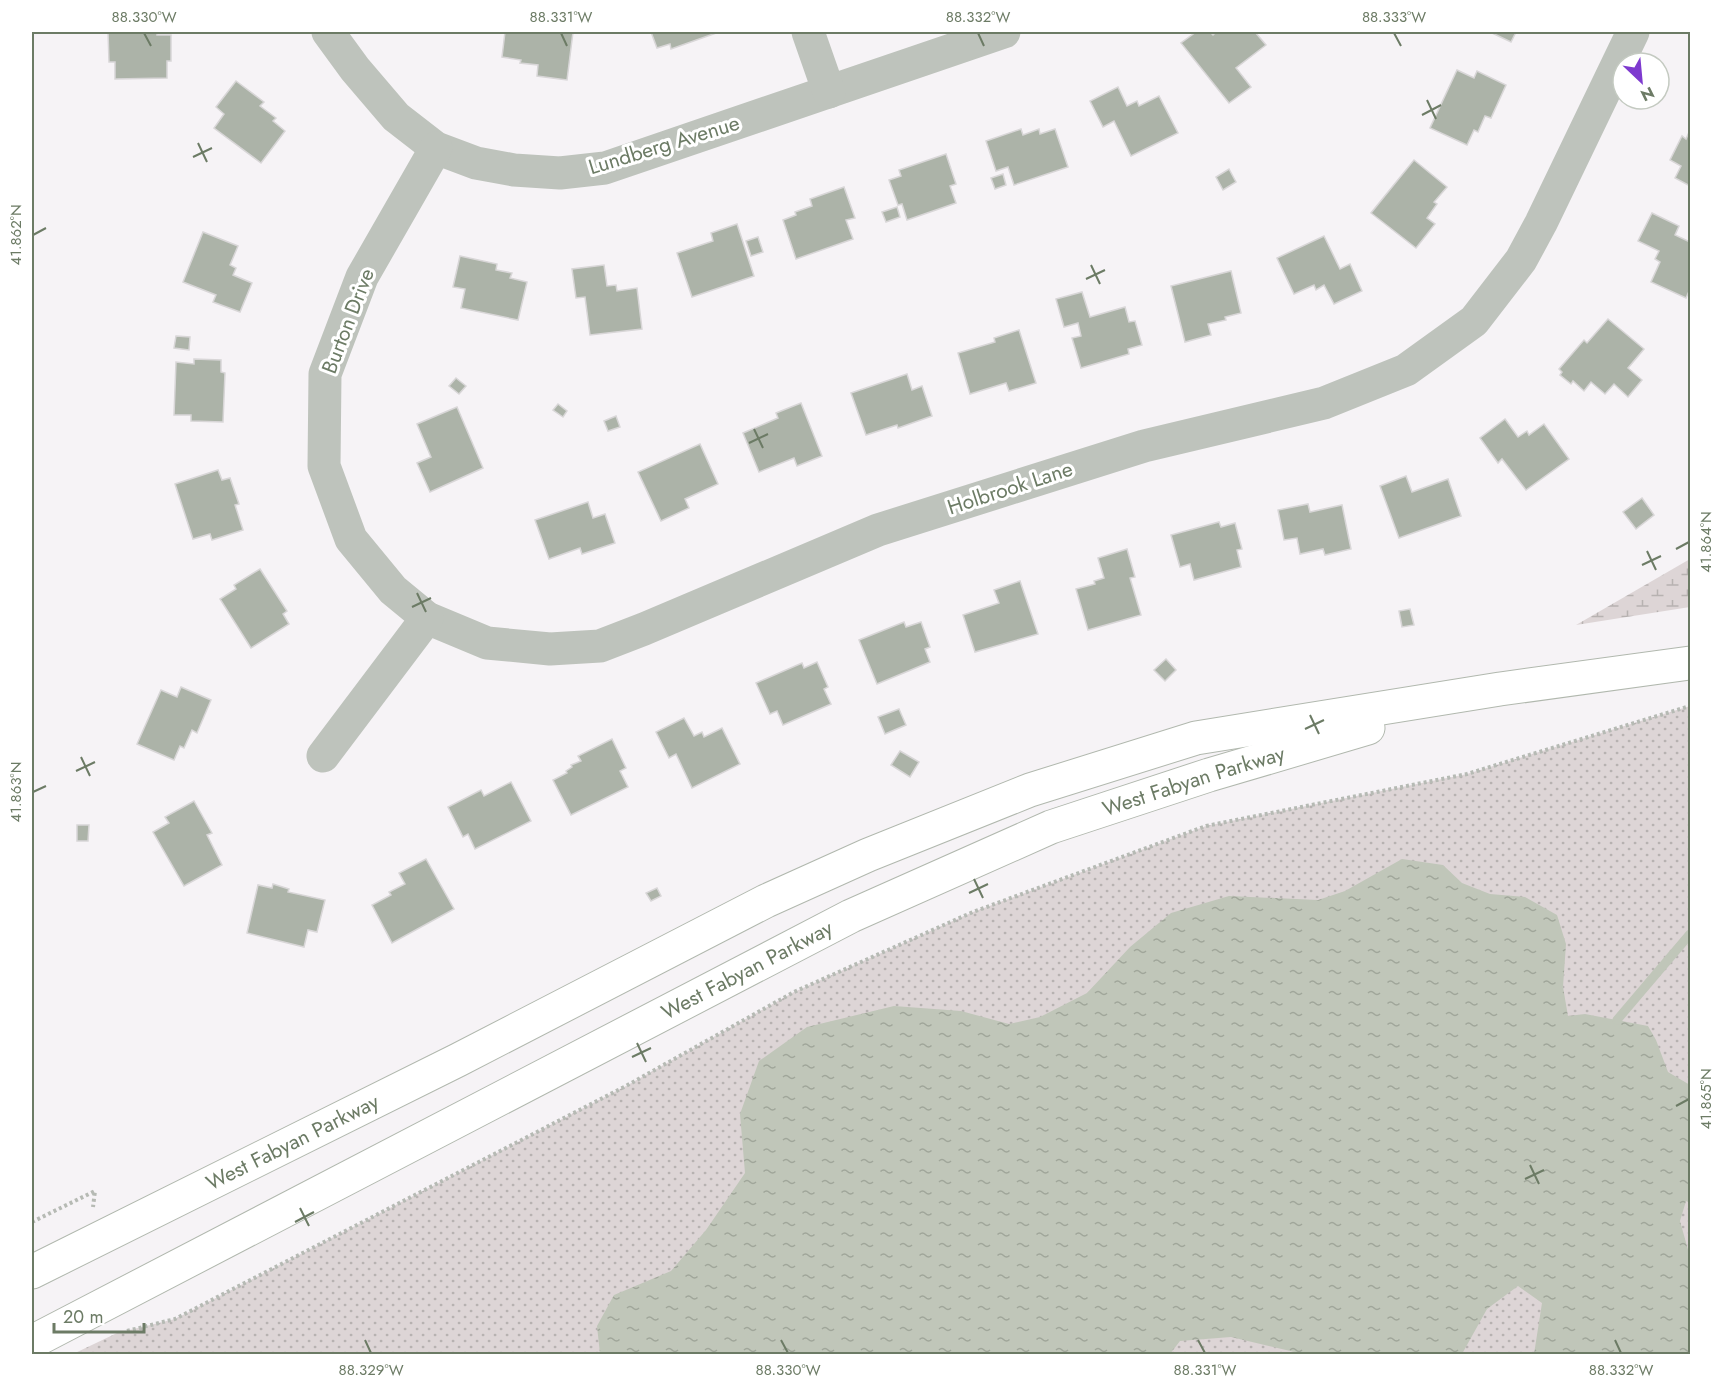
<svg xmlns="http://www.w3.org/2000/svg" width="1722" height="1386" viewBox="0 0 1722 1386" font-family="Jost,sans-serif">
<style>
.green{fill:url(#green-dots)}
.wetland{fill:url(#wetland-marsh)}
.water{fill:url(#water-ripples)}
.lines{fill:none;stroke-linecap:round;stroke-linejoin:round}
.stream{stroke:#c0c6b9;stroke-width:9}
.building{fill:#acb3a8;stroke:#d8d6d7;stroke-width:1.5}
.secondary-casing{stroke:#b1b8ae;stroke-width:35}
.path{stroke:#b6bab4;stroke-width:4;stroke-dasharray:3 3;stroke-linecap:butt}
.minor{stroke:#bec3bc;stroke-width:33}
.secondary{stroke:#fff;stroke-width:33}
.ticks{fill:none;stroke:#6c7b65;stroke-width:2}
.labels{text-anchor:middle;dominant-baseline:central;stroke-width:6;stroke-linejoin:round;paint-order:stroke}
.street-label{font-size:21px;fill:#6c7b65;stroke:#fff}
.neatline{fill:none;stroke:#6c7b65;stroke-width:2}
.ticks-label{font-size:15px;text-anchor:middle;fill:#6c7b65}
</style>
<defs>
<pattern id="green-dots" width="8" height="8" patternUnits="userSpaceOnUse" patternTransform="scale(1.5)"><rect width="8" height="8" fill="#ddd5d6"/><path d="M2 2h.1M6 6h.1" fill="none" stroke="#b7b2b1" stroke-width="1.8" stroke-linecap="round"/></pattern>
<pattern id="wetland-marsh" width="20" height="14" patternUnits="userSpaceOnUse" patternTransform="scale(1.5)"><rect width="20" height="14" fill="#ddd5d6"/><path d="M1 5h8M5 5V1M11 12h8M15 12V8" fill="none" stroke="#b7b2b1"/></pattern>
<pattern id="water-ripples" width="26" height="14" patternUnits="userSpaceOnUse" patternTransform="scale(1.5)"><rect width="26" height="14" fill="#c0c6b9"/><path d="M2 4q2-2 4 0t4 0M15 11q2-2 4 0t4 0" fill="none" stroke="#a0a69a"/></pattern>
</defs>
<rect width="100%" height="100%" fill="#f6f3f6"/>
<path class="green" d="M1690 706V1354H73L117 1333 175 1319 626 1086 794 992 973 912 1206 826 1467 774Z"/>
<path class="wetland" d="M1690 559V607L1576 625Z"/>
<path class="water" d="M1402 859 1443 865 1462 883 1490 894 1525 897 1557 915 1566 944 1563 987 1568 1016 1585 1014 1648 1026 1656 1040 1668 1072 1690 1085V1203L1686 1201 1680 1221 1690 1257V1354H1534L1542 1303 1518 1286 1487 1309 1462 1354H1303L1231 1337 1180 1341 1170 1354H600L597 1326 614 1295 671 1271 706 1230 745 1173 740 1114 759 1061 807 1027 894 1006 961 1011 1009 1024 1040 1017 1087 993 1130 947 1171 913 1229 896 1318 900 1345 891Z"/>
<g class="lines">
<path class="stream" d="M1617 1020 1690 934"/>
</g>
<g class="building">
<path d="M108 32H157V35H171V61H167V78L115 79V62H109Z"/>
<path d="M505 32H573L567 80 537 76 538 65 520 63 521 60 502 57Z"/>
<path d="M651 32H719L671 49 670 44 657 48Z"/>
<path d="M1196 32H1210L1213 35 1216 32H1255L1266 45 1236 68 1251 87 1229 103 1181 43Z"/>
<path d="M1490 32H1516L1511 42Z"/>
<path d="M1457 70 1474 78 1477 71 1506 85 1491 118 1485 116 1478 132 1474 130 1467 145 1430 128Z"/>
<path d="M236 81 264 102 260 106 276 118 273 121 285 131 261 163 214 128 224 114 216 107Z"/>
<path d="M1118 87 1127 106 1137 101 1139 106 1159 96 1178 133 1131 156 1114 121 1103 127 1090 101Z"/>
<path d="M1021 129 1023 135 1039 129 1040 134 1055 129 1068 167 1014 185 1008 167 996 171 986 141Z"/>
<path d="M1690 130V186L1675 178 1681 166 1670 160 1682 136 1686 139Z"/>
<path d="M946 154 956 184 950 186 956 203 907 220 902 204 898 205 889 180 901 176 899 170Z"/>
<path d="M1414 160 1447 187 1434 202 1437 204 1427 218 1435 224 1416 248 1371 213Z"/>
<path d="M1229 169 1236 182 1223 190 1216 177Z"/>
<path d="M1003 174 1006 185 995 189 991 178Z"/>
<path d="M844 187 855 218 846 220 853 239 796 259 783 220 796 215 795 212 812 206 810 199Z"/>
<path d="M897 207 900 217 886 222 882 212Z"/>
<path d="M1652 213 1679 226 1675 235 1690 242V289L1686 298 1651 282 1660 262 1655 259 1659 251 1638 241Z"/>
<path d="M737 224 754 276 692 297 677 253 713 241 711 233Z"/>
<path d="M203 232 238 246 230 265 236 268 233 275 252 283 240 312 213 302 216 295 183 282Z"/>
<path d="M1324 236 1340 269 1350 264 1362 291 1334 304 1324 285 1316 290 1314 285 1294 294 1277 258Z"/>
<path d="M758 237 763 252 751 256 746 241Z"/>
<path d="M460 256 497 264 496 270 512 273 510 278 527 282 518 320 461 308 465 289 453 287Z"/>
<path d="M604 265 607 286 616 285 617 291 637 288 642 329 590 335 585 297 576 298 572 269Z"/>
<path d="M1231 271 1241 313 1225 317 1226 320 1208 324 1211 335 1185 342 1171 286Z"/>
<path d="M1082 292 1090 317 1125 307 1129 322 1135 321 1142 345 1128 349 1129 354 1081 368 1072 338 1081 336 1078 323 1064 327 1056 299Z"/>
<path d="M1608 319 1644 349 1628 368 1642 380 1628 397 1614 384 1605 394 1591 382 1584 391 1573 381 1571 384 1560 375 1562 372 1559 369 1584 340 1587 343Z"/>
<path d="M1019 330 1036 383 1009 391 1006 383 970 394 958 353 995 342 994 338Z"/>
<path d="M176 336 190 337 189 350 174 348Z"/>
<path d="M194 359 221 360V372L225 373 223 422 191 421V415H174L176 362 194 364Z"/>
<path d="M907 374 912 390 922 386 932 416 898 428 897 425 866 435 851 393Z"/>
<path d="M456 378 466 386 459 394 449 386Z"/>
<path d="M801 403 822 456 797 466 794 458 759 472 743 433 778 418 776 413Z"/>
<path d="M558 404 567 411 563 417 553 410Z"/>
<path d="M457 407 483 468 430 492 417 463 431 457 417 424Z"/>
<path d="M616 416 620 427 608 431 604 421Z"/>
<path d="M1505 419 1518 437 1527 431 1529 435 1544 424 1569 459 1526 490 1502 459 1498 463 1480 438Z"/>
<path d="M700 444 718 484 685 499 689 508 661 521 638 472Z"/>
<path d="M218 470 222 480 230 478 239 504 235 505 243 530 212 540 210 534 193 539 175 484Z"/>
<path d="M1406 476 1412 492 1448 479 1461 516 1399 538 1380 486Z"/>
<path d="M1642 498 1654 515 1636 529 1623 512Z"/>
<path d="M588 502 593 518 605 514 615 543 582 554 580 548 549 559 535 520Z"/>
<path d="M1308 504 1310 512 1342 505 1351 549 1325 555 1323 549 1300 554 1297 538 1284 540 1278 510Z"/>
<path d="M1219 522 1221 527 1235 523 1242 549 1237 550 1241 567 1194 580 1190 564 1180 567 1171 535Z"/>
<path d="M1127 549 1135 577 1130 578 1141 615 1088 630 1076 589 1095 584 1094 581 1104 578 1098 558Z"/>
<path d="M260 569 287 611 283 614 289 624 251 648 220 599 236 589 234 585Z"/>
<path d="M1020 581 1038 634 975 652 963 615 999 603 994 590Z"/>
<path d="M1410 609 1414 625 1402 627 1399 611Z"/>
<path d="M904 622 906 627 921 622 930 647 925 649 930 662 877 684 859 640Z"/>
<path d="M1166 659 1176 670 1165 681 1154 670Z"/>
<path d="M817 662 828 687 824 689 831 704 783 725 777 711 770 714 756 683 802 663 804 668Z"/>
<path d="M181 687 211 700 197 733 192 730 184 748 180 746 174 760 137 744 161 690 177 697Z"/>
<path d="M899 709 906 725 885 734 878 717Z"/>
<path d="M684 718 694 736 702 732 704 737 722 728 740 764 692 788 676 754 669 758 656 732Z"/>
<path d="M612 739 626 768 620 771 628 787 571 815 553 780 567 773 566 771 572 767 571 765 581 761 578 756Z"/>
<path d="M900 751 919 762 910 777 891 765Z"/>
<path d="M511 782 531 821 475 849 468 834 463 837 448 807 481 790 484 796Z"/>
<path d="M194 801 212 833 207 835 222 865 184 886 153 832 169 823 165 817Z"/>
<path d="M77 825H89L88 841H77Z"/>
<path d="M426 859 454 909 392 943 372 905 391 895 389 892 405 884 399 873Z"/>
<path d="M273 884 289 889 288 892 325 900 317 932 308 930 304 947 247 933 258 885 272 888Z"/>
<path d="M657 888 661 896 651 901 646 893Z"/>
</g>
<g class="lines">
<g class="secondary-casing">
<g id="secondary">
<path id="s1" d="M32 1272 458 1060 766 901 868 855 1030 790 1196 738 1500 689 1690 663"/>
<path id="s2" d="M32 1342 851 916 1051 827 1209 775 1368 728"/>
</g>
</g>
<g class="path">
<path d="M32 1222 95 1191 93 1207"/>
<path d="M127 1331 175 1319 626 1086 794 992 973 912 1206 826 1467 774 1690 706"/>
</g>
<g class="minor">
<path d="M328 32 355 69 396 117 436 148 476 163 514 170 560 173 605 168 1004 32"/>
<path d="M808 32 829 92"/>
<path d="M436 148 362 277 325 374 324 466 351 539 393 590 427 618 487 643 550 649 600 646 644 629 878 530 1144 446 1324 403 1406 370 1474 321 1521 260 1541 223 1633 32"/>
<path d="M323 756 427 618"/>
</g>
<use href="#secondary" class="secondary"/>
</g>
<path class="ticks" d="M144 33 151 46M561 33 567 46M978 33 984 46M1394 33 1401 46M1427 100 1436 119M1422 115 1441 105M198 143 207 162M193 157 212 148M33 235 46 228M1091 265 1100 284M1086 279 1105 270M754 429 763 448M749 443 768 434M1676 549 1689 542M1647 551 1656 570M1642 565 1661 556M417 593 426 612M412 607 431 598M1310 715 1319 734M1305 729 1324 720M81 757 90 776M76 771 95 762M33 792 46 786M974 879 983 898M969 893 988 884M637 1043 646 1062M632 1057 651 1048M1676 1106 1689 1099M1530 1165 1539 1184M1525 1179 1544 1170M300 1208 309 1226M295 1222 314 1212M365 1340 371 1353M781 1340 788 1353M1198 1340 1205 1353M1615 1340 1621 1353"/>
<g class="labels">
<g class="street-label">
<text transform="translate(664 145) rotate(-17)">Lundberg Avenue</text>
<text transform="translate(348 321) rotate(-69)">Burton Drive</text>
<text transform="translate(1010 488) rotate(-18)">Holbrook Lane</text>
<text stroke="none"><textPath href="#s2" startOffset="1292">West Fabyan Parkway</textPath></text>
<text stroke="none"><textPath href="#s2" startOffset="806">West Fabyan Parkway</textPath></text>
<text stroke="none"><textPath href="#s1" startOffset="291">West Fabyan Parkway</textPath></text>
</g>
</g>
<rect width="1722" height="1386" fill="none" stroke="#ffffff" stroke-width="66"/>
<g transform="translate(1641 81) rotate(154)"><circle r="28" fill="#ffffff" stroke="#c4cac1" stroke-width="1.5"/>
<path d="M0-4.5L10 22L0 15L-10 22Z" fill="#7e3acf"/>
<text y="-9" font-size="16" font-weight="bold" text-anchor="middle" fill="#6c7b65">N</text>
</g>
<path d="M54 1323v9h90v-9" fill="none" stroke="#6c7b65" stroke-width="3"/>
<text x="63" y="1323" font-size="18" fill="#6c7b65" stroke="#ffffff" stroke-width="4.5" paint-order="stroke">20 m</text>
<rect x="33" y="33" width="1656" height="1320" class="neatline"/>
<g class="ticks-label">
<text x="144" y="22">88.330°W</text>
<text x="561" y="22">88.331°W</text>
<text x="978" y="22">88.332°W</text>
<text x="1394" y="22">88.333°W</text>
<text transform="translate(16 235) rotate(-90)" y="5">41.862°N</text>
<text transform="translate(1706 542) rotate(-90)" y="5">41.864°N</text>
<text transform="translate(16 792) rotate(-90)" y="5">41.863°N</text>
<text transform="translate(1706 1099) rotate(-90)" y="5">41.865°N</text>
<text x="371" y="1375">88.329°W</text>
<text x="788" y="1375">88.330°W</text>
<text x="1205" y="1375">88.331°W</text>
<text x="1621" y="1375">88.332°W</text>
</g>
</svg>
